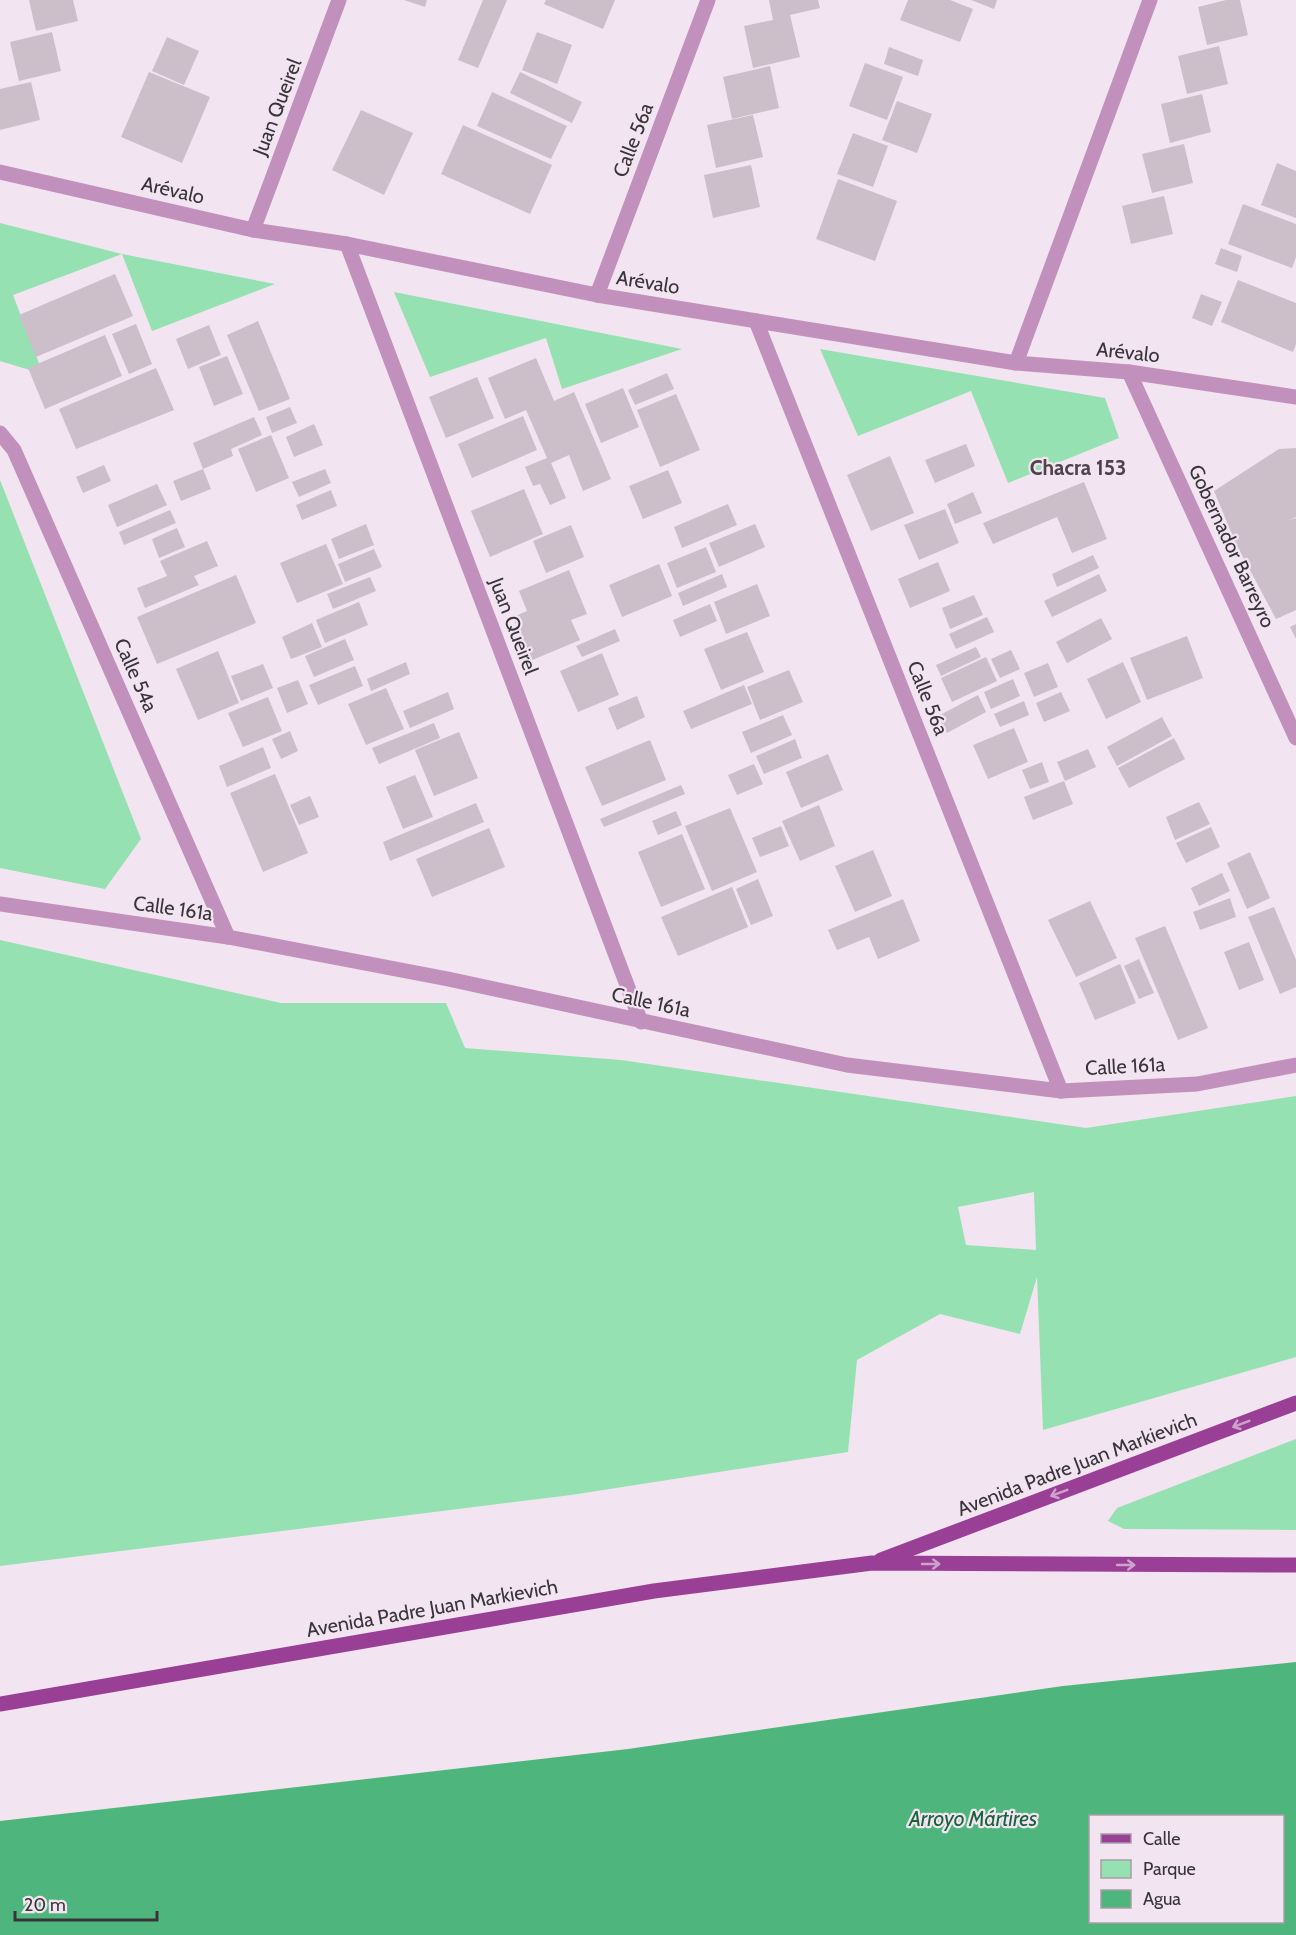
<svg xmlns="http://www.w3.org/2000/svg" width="1296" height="1935" viewBox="0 0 1296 1935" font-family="Cabin,sans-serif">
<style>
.green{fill:#96e1b2;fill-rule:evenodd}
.water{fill:#4eb67c;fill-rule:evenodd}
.building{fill:#ccbfca}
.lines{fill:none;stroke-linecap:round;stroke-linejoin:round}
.street{stroke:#c290bd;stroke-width:15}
.primary{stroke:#9a3f96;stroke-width:15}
.oneway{stroke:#cfa2cc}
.labels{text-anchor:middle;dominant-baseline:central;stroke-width:4.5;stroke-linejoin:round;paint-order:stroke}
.street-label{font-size:20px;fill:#393439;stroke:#f2e4f0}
.neighbourhood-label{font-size:21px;font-weight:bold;fill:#4e434d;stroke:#f2e4f0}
.water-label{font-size:21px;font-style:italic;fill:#17633c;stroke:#f2e4f0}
</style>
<rect width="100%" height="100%" fill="#f2e4f0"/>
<g class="green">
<path d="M0 223 122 254 275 284 152 331 122 254 13 295 43 374 0 361Z"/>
<path d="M394 292 682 349 562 389 546 338 430 377Z"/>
<path d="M820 349 1105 398 1119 438 1008 483 971 391 858 436Z"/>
<path d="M0 480 141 839 105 889 0 868Z"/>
<path d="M0 940 281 1003H446L465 1048 621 1060 1086 1128 1296 1096V1357L1043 1430 1037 1277 1020 1334 940 1314 857 1360 848 1452 571 1495 0 1566ZM1034 1192 1036 1250 966 1245 958 1207Z"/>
<path d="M1296 1439V1530L1124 1529 1108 1521 1117 1508Z"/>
</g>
<path class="water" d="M1296 1662V1935H0V1821L628 1749 1063 1686ZM1090 1816H1282V1922H1090Z"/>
<g class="building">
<path d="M29 0H73L78 21 36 31Z"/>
<path d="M404 0H427L425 7Z"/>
<path d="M483 0H507L478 68 458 60Z"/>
<path d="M546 0H615L603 29 544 4Z"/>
<path d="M769 0H818L820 8 790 15 800 57 753 68 744 26 773 20Z"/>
<path d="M908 0H950L973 9 960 42 900 20Z"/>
<path d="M971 0H997L994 9Z"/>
<path d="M1226 0H1240L1248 35 1207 45 1198 7Z"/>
<path d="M52 32 61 71 19 81 10 42Z"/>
<path d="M537 32 572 45 557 84 522 70Z"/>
<path d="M167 37 199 51 184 85 152 71Z"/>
<path d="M1219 46 1228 84 1187 94 1178 56Z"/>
<path d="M889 47 923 60 918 76 884 64Z"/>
<path d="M865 63 903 77 887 120 849 106Z"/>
<path d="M770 66 779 108 732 119 723 77Z"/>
<path d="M149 72 210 97 182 163 121 137Z"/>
<path d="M520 72 582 102 572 123 510 93Z"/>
<path d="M31 82 40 120 0 130V89Z"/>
<path d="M492 92 567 126 551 159 477 126Z"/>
<path d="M1202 94 1211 132 1170 143 1161 104Z"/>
<path d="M897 101 932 114 917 153 882 140Z"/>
<path d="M361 110 413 133 384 195 332 170Z"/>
<path d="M753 115 763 157 716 168 707 125Z"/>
<path d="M463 125 552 165 530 214 441 174Z"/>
<path d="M853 133 888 146 873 187 837 174Z"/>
<path d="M1184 144 1193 183 1152 193 1142 154Z"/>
<path d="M1277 163 1296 171V218L1261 205Z"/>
<path d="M751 165 760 207 713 218 704 175Z"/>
<path d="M838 179 897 201 875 261 816 239Z"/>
<path d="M1164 196 1173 234 1131 244 1122 206Z"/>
<path d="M1243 204 1296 224V257L1292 268 1228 244Z"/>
<path d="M1221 248 1242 256 1237 272 1215 264Z"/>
<path d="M115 274 133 316 36 357 19 315Z"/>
<path d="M1238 280 1296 303V344L1293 352 1221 322Z"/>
<path d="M1201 294 1222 302 1212 326 1192 318Z"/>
<path d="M258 321 290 399 259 411 227 335Z"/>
<path d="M136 324 152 364 129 374 112 334Z"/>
<path d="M209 325 221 355 188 369 176 339Z"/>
<path d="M105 335 122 376 45 409 28 368Z"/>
<path d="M227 356 243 394 214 406 199 367Z"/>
<path d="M536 358 554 401 574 392 611 479 583 491 569 455 551 463 566 498 550 505 540 484 533 486 525 467 547 458 526 410 505 419 488 378Z"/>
<path d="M156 368 174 410 76 449 59 409Z"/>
<path d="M667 373 674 389 635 405 628 390Z"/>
<path d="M477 377 494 418 446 438 429 397Z"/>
<path d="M623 388 639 427 601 443 585 404Z"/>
<path d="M676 394 700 450 660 467 637 410Z"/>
<path d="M290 407 297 423 272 433 266 417Z"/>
<path d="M523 416 537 450 472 478 458 444Z"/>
<path d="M254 417 262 435 231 449 233 456 203 469 193 443Z"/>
<path d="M314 424 323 445 294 457 286 437Z"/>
<path d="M271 435 289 478 256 492 238 449Z"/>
<path d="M966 444 975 466 935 483 925 460Z"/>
<path d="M1296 448V517L1289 520 1296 518V610L1276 619 1236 544 1214 491 1279 449Z"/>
<path d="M890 456 914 513 871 531 847 475Z"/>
<path d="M104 465 111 481 83 493 76 477Z"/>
<path d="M203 469 211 489 181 501 173 481Z"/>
<path d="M325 469 331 483 299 497 292 482Z"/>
<path d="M668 470 682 503 643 519 629 486Z"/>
<path d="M1084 482 1107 539 1072 553 1057 517 993 544 983 523Z"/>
<path d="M157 484 167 505 117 527 108 505Z"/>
<path d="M524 489 543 534 490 557 471 511Z"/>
<path d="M331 490 337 506 302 520 296 505Z"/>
<path d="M973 492 982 513 955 524 947 504Z"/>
<path d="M728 504 737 525 682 548 674 527Z"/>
<path d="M945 509 959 543 919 560 904 525Z"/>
<path d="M170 510 176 523 124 545 119 532Z"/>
<path d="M366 524 374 545 339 559 331 539Z"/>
<path d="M755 524 765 547 719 567 709 543Z"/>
<path d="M571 525 584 557 546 573 533 541Z"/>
<path d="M177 528 185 547 159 558 152 539Z"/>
<path d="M207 541 218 566 194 576 199 585 145 608 137 588 167 576 160 561Z"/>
<path d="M326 544 343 584 297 603 280 563Z"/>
<path d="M706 547 716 572 677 588 667 563Z"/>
<path d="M374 549 382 567 345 582 338 564Z"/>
<path d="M1093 555 1099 568 1057 587 1052 574Z"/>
<path d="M938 562 950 591 910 608 898 579Z"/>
<path d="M659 564 672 596 622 617 609 585Z"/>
<path d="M569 570 587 614 571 620 580 640 530 661 513 617 527 611 519 591Z"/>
<path d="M722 574 727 587 683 606 678 593Z"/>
<path d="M1099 574 1107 591 1052 617 1044 601Z"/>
<path d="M236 575 256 623 157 664 137 617Z"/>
<path d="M370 577 376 591 333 609 327 594Z"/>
<path d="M757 584 770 616 726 634 714 602Z"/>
<path d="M974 595 983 615 950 629 942 608Z"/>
<path d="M359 602 368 625 325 643 316 620Z"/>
<path d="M710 604 717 621 680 637 673 620Z"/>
<path d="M987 617 994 632 956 649 949 634Z"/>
<path d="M1101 618 1112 639 1067 663 1056 642Z"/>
<path d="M312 623 322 647 291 659 282 637Z"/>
<path d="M1296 624V639L1290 627Z"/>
<path d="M615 629 620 641 582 657 576 646Z"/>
<path d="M747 632 764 672 721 690 704 649Z"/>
<path d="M1187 636 1203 678 1147 700 1130 658Z"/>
<path d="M345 639 354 660 314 677 305 656Z"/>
<path d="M976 647 981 657 941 676 936 665Z"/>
<path d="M1011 650 1020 669 1000 678 991 659Z"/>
<path d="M218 651 239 703 198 720 176 669Z"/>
<path d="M602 653 619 695 578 712 560 671Z"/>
<path d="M986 657 997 681 952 702 941 678Z"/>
<path d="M406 662 410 674 371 691 367 679Z"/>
<path d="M1123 662 1141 702 1106 719 1087 679Z"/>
<path d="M1048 663 1058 687 1034 697 1024 673Z"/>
<path d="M263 664 273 688 241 701 231 676Z"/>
<path d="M355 666 363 686 318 705 309 685Z"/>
<path d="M789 670 803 702 760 720 747 687Z"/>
<path d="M1013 679 1020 696 991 709 984 692Z"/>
<path d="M298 680 308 704 287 713 277 688Z"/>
<path d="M744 685 752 704 691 729 683 711Z"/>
<path d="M386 688 404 729 366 745 348 704Z"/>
<path d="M448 692 454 709 410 728 403 711Z"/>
<path d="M1061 692 1070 711 1044 722 1036 703Z"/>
<path d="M978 695 986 712 947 733 938 716Z"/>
<path d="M637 696 645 717 617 730 608 708Z"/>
<path d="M268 697 282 731 243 747 228 713Z"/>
<path d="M1024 701 1029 715 1000 727 994 714Z"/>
<path d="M783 715 792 735 751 753 742 732Z"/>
<path d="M1162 717 1172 736 1117 766 1107 747Z"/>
<path d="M434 723 440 738 379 764 372 748Z"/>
<path d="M1014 728 1028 762 988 779 973 745Z"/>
<path d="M290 731 298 751 281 759 272 739Z"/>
<path d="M459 732 478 778 434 796 415 750Z"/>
<path d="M1174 738 1185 759 1129 788 1118 768Z"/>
<path d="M795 739 802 758 764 774 756 756Z"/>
<path d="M650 740 666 780 602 806 585 767Z"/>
<path d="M263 747 271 768 227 787 219 766Z"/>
<path d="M1088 749 1096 767 1065 781 1057 762Z"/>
<path d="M828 754 843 790 801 808 786 772Z"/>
<path d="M1042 762 1049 782 1030 789 1022 770Z"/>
<path d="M754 764 763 784 737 795 728 775Z"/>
<path d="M275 774 308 853 263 872 230 793Z"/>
<path d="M415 775 433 817 403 829 386 787Z"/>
<path d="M1064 781 1073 804 1033 820 1024 797Z"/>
<path d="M681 785 685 794 604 827 600 819Z"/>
<path d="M310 796 319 817 299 825 290 805Z"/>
<path d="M1199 802 1210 824 1175 840 1166 817Z"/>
<path d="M476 803 484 822 390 861 383 842Z"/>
<path d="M819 805 835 846 800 861 782 821Z"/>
<path d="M730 808 757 872 712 891 685 826Z"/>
<path d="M676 811 682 825 658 835 652 821Z"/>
<path d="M781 826 789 846 760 857 752 838Z"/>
<path d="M1211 827 1220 847 1186 863 1176 843Z"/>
<path d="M489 828 505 867 432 897 416 859Z"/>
<path d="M682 834 705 889 661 907 638 852Z"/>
<path d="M873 850 892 896 855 912 835 866Z"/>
<path d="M1250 852 1270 898 1247 909 1227 863Z"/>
<path d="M1222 873 1230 891 1199 906 1191 888Z"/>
<path d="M758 879 773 916 751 925 736 889Z"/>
<path d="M732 887 748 927 678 956 661 917Z"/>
<path d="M1230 898 1236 917 1200 930 1193 912Z"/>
<path d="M903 899 920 941 878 959 869 937 837 950 828 930Z"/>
<path d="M1090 901 1117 958 1076 977 1048 920Z"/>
<path d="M1274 907 1296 960V987L1280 994 1248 917Z"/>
<path d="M1165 926 1208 1028 1178 1040 1135 938Z"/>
<path d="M1249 942 1264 980 1239 990 1224 952Z"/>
<path d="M1139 959 1154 993 1139 999 1124 966Z"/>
<path d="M1120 964 1136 1003 1095 1020 1079 983Z"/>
</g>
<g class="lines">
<g class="street">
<path d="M0 172 253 230 347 244 597 295 1016 363 1129 372 1296 397"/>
<path d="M253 230 339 0"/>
<path d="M347 244 641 1022"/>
<path d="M597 295 708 0"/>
<path d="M756 321 1061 1091"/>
<path d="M1016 363 1150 0"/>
<path d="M1129 372 1296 738"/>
<path d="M0 433 14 450 228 937"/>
<path d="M0 904 228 937 448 979 847 1065 1061 1091 1197 1084 1296 1065"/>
</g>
<g class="primary">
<path d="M881 1560 1296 1403"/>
<path d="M0 1704 654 1591 872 1563 1296 1565"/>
</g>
</g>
<defs><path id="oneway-shaft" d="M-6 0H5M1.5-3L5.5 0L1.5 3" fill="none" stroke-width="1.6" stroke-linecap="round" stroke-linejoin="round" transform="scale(1.5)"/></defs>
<g class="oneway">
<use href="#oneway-shaft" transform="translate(1241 1424) rotate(159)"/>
<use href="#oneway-shaft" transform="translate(1059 1493) rotate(159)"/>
<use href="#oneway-shaft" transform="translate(931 1564)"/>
<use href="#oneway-shaft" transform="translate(1126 1565)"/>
</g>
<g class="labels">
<g class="street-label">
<text transform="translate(277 107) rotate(-69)">Juan Queirel</text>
<text transform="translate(633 140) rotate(-69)">Calle 56a</text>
<text transform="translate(173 190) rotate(13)">Arévalo</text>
<text transform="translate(648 282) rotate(9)">Arévalo</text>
<text transform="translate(1128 352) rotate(6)">Arévalo</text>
<text transform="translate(1232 546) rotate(65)">Gobernador Barreyro</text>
<text transform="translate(514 626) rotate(69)">Juan Queirel</text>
<text transform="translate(136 675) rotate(66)">Calle 54a</text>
<text transform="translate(928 698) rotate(68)">Calle 56a</text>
<text transform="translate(173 908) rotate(8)">Calle 161a</text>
<text transform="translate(651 1002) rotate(12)">Calle 161a</text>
<text transform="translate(1125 1066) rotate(-3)">Calle 161a</text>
<text transform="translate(1077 1464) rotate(-21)">Avenida Padre Juan Markievich</text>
<text transform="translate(432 1608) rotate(-10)">Avenida Padre Juan Markievich</text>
</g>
<g class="neighbourhood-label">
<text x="1078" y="467">Chacra 153</text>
</g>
<g class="water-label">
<text x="973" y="1818">Arroyo Mártires</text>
</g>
</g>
<rect x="1089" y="1815" width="195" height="108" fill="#f2e4f0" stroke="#a89ea7" stroke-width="1.5"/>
<rect x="1101" y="1834" width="30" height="9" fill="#9a3f96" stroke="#a89ea7" stroke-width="1.5"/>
<text x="1143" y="1845" font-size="18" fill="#393439">Calle</text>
<rect x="1101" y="1860" width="30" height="18" fill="#96e1b2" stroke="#a89ea7" stroke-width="1.5"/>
<text x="1143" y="1875" font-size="18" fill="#393439">Parque</text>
<rect x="1101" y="1890" width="30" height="18" fill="#4eb67c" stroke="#a89ea7" stroke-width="1.5"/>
<text x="1143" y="1905" font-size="18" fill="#393439">Agua</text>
<path d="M15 1911v9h142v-9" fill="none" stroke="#393439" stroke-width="3"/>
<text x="24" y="1911" font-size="18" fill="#393439" stroke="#f2e4f0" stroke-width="4.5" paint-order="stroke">20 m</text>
</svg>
